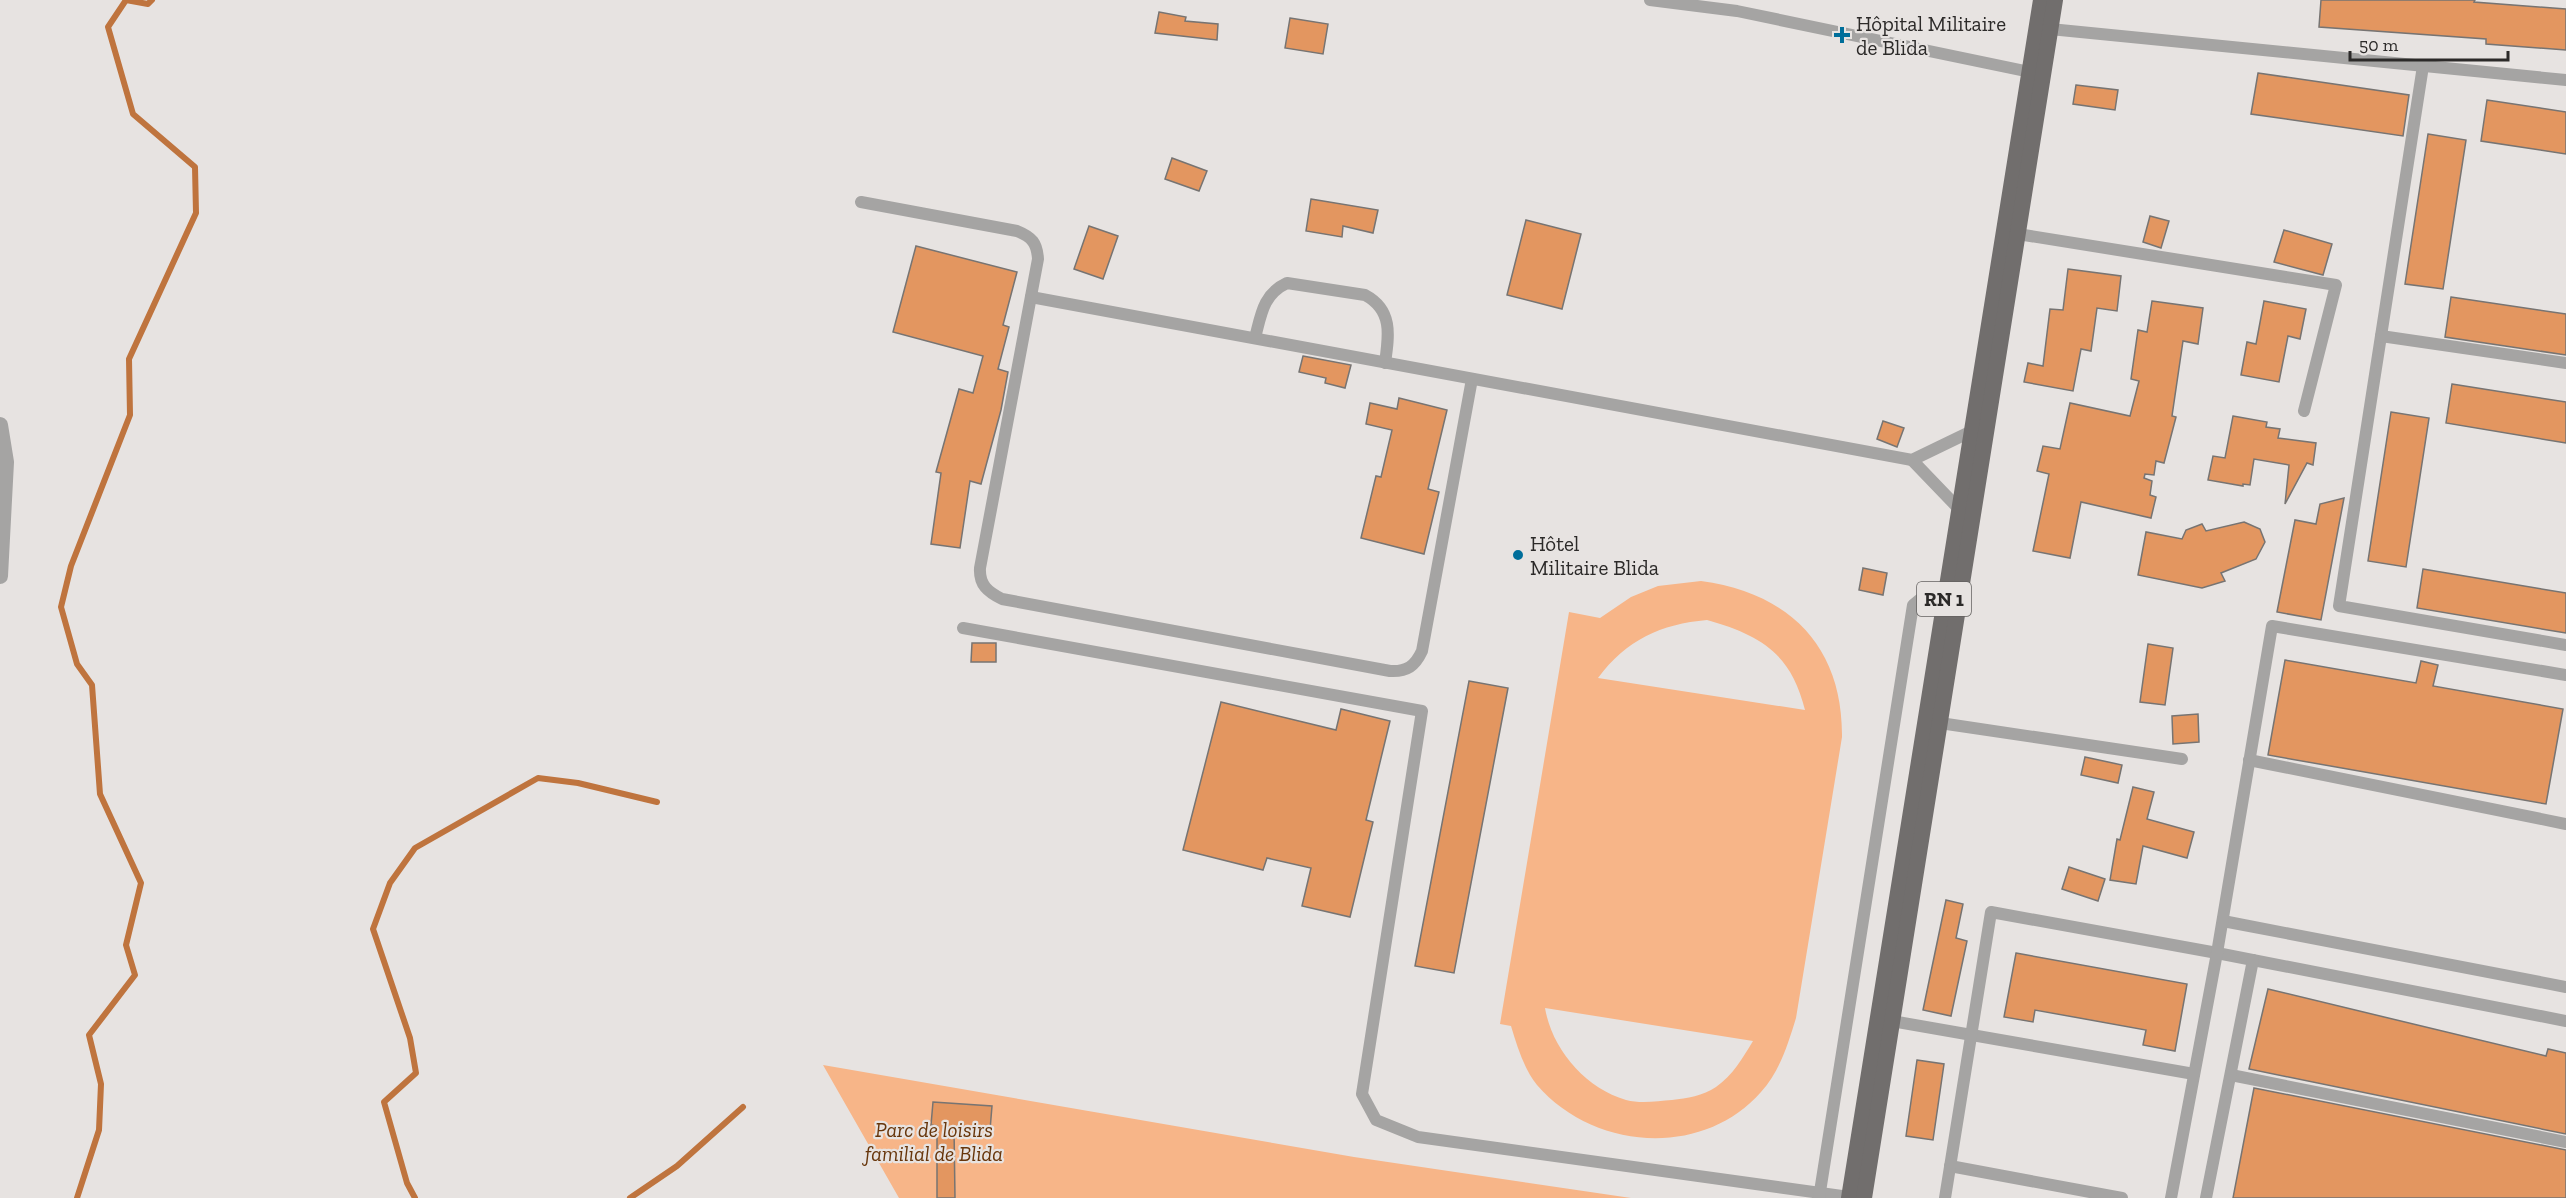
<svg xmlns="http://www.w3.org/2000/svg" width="2566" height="1198" viewBox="0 0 2566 1198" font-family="'Zilla Slab',serif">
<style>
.park{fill:#f7b588;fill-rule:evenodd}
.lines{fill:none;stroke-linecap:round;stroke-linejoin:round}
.stream{stroke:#bf743e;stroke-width:6}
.building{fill:#e39660;stroke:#777472;stroke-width:1.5}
.service{stroke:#a5a4a3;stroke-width:12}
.tertiary{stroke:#a5a4a3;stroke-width:16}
.primary{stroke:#716e6d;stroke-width:16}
.poi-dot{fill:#006e9a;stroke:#e7e3e1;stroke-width:2}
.labels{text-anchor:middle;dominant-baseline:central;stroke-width:4.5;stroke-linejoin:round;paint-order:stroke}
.shield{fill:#e7e3e1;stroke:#646260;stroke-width:1.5}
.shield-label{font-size:20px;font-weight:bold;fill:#2c2a29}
.poi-label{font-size:21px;fill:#2c2a29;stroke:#e7e3e1;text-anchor:start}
.park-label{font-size:21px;font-style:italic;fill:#67350a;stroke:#e7e3e1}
</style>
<rect width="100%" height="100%" fill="#e7e3e1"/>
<g class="park">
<path d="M1701 581C1790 593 1843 647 1842 737L1796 1018C1788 1044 1780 1071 1761 1092 1702 1159 1593 1150 1537 1085 1524 1069 1517 1046 1511 1026L1500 1024 1569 612 1600 618 1631 597 1658 586ZM1707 620C1760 635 1791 653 1805 710L1598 678C1626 640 1661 624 1707 620ZM1545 1008 1753 1041C1742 1059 1733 1075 1716 1087 1703 1096 1687 1098 1672 1100 1658 1101 1641 1104 1626 1100 1585 1088 1552 1049 1545 1008Z"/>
<path d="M823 1065 1354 1157 1631 1198H899Z"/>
</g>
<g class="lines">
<g class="stream">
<path d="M77 1198 99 1130 101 1084 89 1035 135 975 126 945 141 883 100 794 92 685 77 664 61 607 71 566 130 415 129 359 196 213 195 167 133 114 108 27 126 0 148 4 152 0"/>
<path d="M415 1198 407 1183 384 1102 416 1073 410 1038 373 929 390 883 415 848 538 778 578 783 657 802"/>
<path d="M630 1198 677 1166 743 1107"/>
</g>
</g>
<g class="building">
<path d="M2321 0H2475L2474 2 2566 9V50L2486 44V39L2319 27Z"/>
<path d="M1159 12 1186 17 1185 21 1218 24 1217 40 1155 33Z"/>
<path d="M1290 18 1328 24 1323 54 1285 48Z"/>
<path d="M2258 73 2409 95 2403 136 2251 114Z"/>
<path d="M2076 85 2118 90 2115 110 2073 104Z"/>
<path d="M2487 100 2566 112V154L2481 141Z"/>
<path d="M2428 134 2466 140 2443 289 2405 284Z"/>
<path d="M1172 158 1207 171 1199 191 1165 179Z"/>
<path d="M1311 199 1378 210 1373 233 1343 226 1342 237 1306 231Z"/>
<path d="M2150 216 2169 221 2161 248 2143 242Z"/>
<path d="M1526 220 1581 234 1562 309 1507 295Z"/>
<path d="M1089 226 1118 236 1103 279 1074 269Z"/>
<path d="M2284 230 2332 244 2323 275 2274 262Z"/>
<path d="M916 246 1017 272 1003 325 1009 327 998 369 1008 372 1001 410 981 484 970 481 960 548 931 544 941 473 936 472 959 389 973 393 983 356 893 332Z"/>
<path d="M2068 269 2121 276 2117 311 2097 308 2091 351 2081 349 2073 391 2024 382 2028 363 2043 366 2050 309 2063 310Z"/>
<path d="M2451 297 2566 314V355L2445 337Z"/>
<path d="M2152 301 2203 308 2198 344 2183 341 2172 416 2176 417 2164 463 2156 461 2154 475 2145 474 2144 478 2152 481 2150 495 2156 497 2151 518 2081 502 2070 558 2033 551 2049 474 2037 471 2043 446 2060 449 2070 403 2130 416 2139 381 2131 379 2138 330 2147 332Z"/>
<path d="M2264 301 2306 309 2300 339 2288 336 2279 382 2241 375 2247 342 2256 344Z"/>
<path d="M1303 356 1351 365 1345 388 1325 383 1326 378 1299 372Z"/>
<path d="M2452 384 2566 402V443L2446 423Z"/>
<path d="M1399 398 1447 410 1428 489 1439 492 1424 554 1361 538 1376 476 1381 477 1392 430 1366 424 1370 403 1397 409Z"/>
<path d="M2391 412 2429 418 2406 567 2368 561Z"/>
<path d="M2233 416 2267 422 2266 427 2280 429 2278 438 2316 443 2313 465 2307 463 2285 504 2289 465 2254 459 2250 485 2243 484V486L2208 480 2213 456 2225 458Z"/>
<path d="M1883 421 1904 428 1897 447 1877 439Z"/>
<path d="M2344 498 2321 620 2277 612 2295 520 2316 524 2320 504Z"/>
<path d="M2244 522 2260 529 2265 542 2256 559 2221 573 2225 581 2202 588 2138 575 2146 532 2182 539 2186 530 2202 524 2206 531Z"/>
<path d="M1863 568 1887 573 1883 595 1859 590Z"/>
<path d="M2423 569 2566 593V633L2417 608Z"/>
<path d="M972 643H996V662H971Z"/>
<path d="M2148 644 2173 648 2165 705 2140 702Z"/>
<path d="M2285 660 2416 683 2421 661 2438 665 2433 686 2563 709 2546 804 2268 755Z"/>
<path d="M1469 681 1508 688 1454 973 1415 966Z"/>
<path d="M1221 702 1336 730 1341 709 1390 721 1366 820 1373 822 1350 917 1302 906 1311 868 1267 858 1263 870 1183 850Z"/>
<path d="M2198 714 2199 742 2173 744 2172 716Z"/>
<path d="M2085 757 2122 765 2118 783 2081 775Z"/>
<path d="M2133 787 2154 792 2147 819 2194 832 2187 858 2143 846 2136 884 2110 880 2117 839 2120 840Z"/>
<path d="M2069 867 2105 879 2098 901 2062 889Z"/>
<path d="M1946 900 1963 904 1956 938 1967 941 1951 1016 1923 1010Z"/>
<path d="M2016 953 2187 984 2175 1051 2143 1045 2146 1030 2035 1010 2033 1022 2004 1017Z"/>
<path d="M2268 989 2546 1056 2548 1049 2566 1053V1134L2249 1069Z"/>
<path d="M1917 1060 1944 1064 1933 1140 1906 1136Z"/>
<path d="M2254 1088 2566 1150V1198H2233Z"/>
<path d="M933 1102 992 1106 990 1130 954 1127 955 1198H937V1126L931 1125Z"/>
</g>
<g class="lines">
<g class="service">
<path d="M1650 0 1737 11 2030 72"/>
<path d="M2050 29 2566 80"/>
<path d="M2423 66 2339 606 2566 645"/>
<path d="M861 202 1017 231C1032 237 1037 243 1038 259L980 568C979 585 988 592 1002 599L1390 671C1407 672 1415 666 1422 651L1472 379"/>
<path d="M2018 234 2336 285 2304 411"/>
<path d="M1031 297 1912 460 1972 431"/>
<path d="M2381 336 2566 363"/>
<path d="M1255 338C1261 315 1263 294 1287 283L1365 295C1393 310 1389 335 1385 363"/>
<path d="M1912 460 1959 509"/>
<path d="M963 628 1422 711 1362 1094 1376 1120 1418 1137 1849 1197"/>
<path d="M1940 723 2182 759"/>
<path d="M2249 760 2566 824"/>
<path d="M2223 921 2566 987"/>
<path d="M1892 1021 2194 1074"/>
<path d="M2231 1075 2566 1142"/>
<path d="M1950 1166 2122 1198"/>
<path d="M1819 1198 1913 605 1919 600 1943 606"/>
<path d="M1945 1198 1991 912 2217 953 2566 1021"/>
<path d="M2171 1198 2217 953 2272 626 2566 675"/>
<path d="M2206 1198 2253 960"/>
</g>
<path class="tertiary" d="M0 425 6 462 0 576"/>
<g class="primary">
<path d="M1849 1198 2041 0"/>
<path d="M1864 1198 2055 0"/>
</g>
</g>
<g class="poi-dot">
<path d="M1839 26h6v6h6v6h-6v6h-6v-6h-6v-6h6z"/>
<circle cx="1518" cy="555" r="6"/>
</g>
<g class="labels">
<rect class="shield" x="1917" y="582" width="54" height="34" rx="4.5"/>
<g class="shield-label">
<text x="1944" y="599">RN 1</text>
</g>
<g class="poi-label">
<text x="1856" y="23">Hôpital Militaire<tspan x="1856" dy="24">de Blida</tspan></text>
<text x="1530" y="543">Hôtel<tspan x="1530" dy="24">Militaire Blida</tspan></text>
</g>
<g class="park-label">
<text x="934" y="1129">Parc de loisirs<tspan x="934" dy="24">familial de Blida</tspan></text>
</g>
</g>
<path d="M2350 51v9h158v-9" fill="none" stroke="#2c2a29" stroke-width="3"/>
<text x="2359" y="51" font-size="18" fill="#2c2a29" stroke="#e7e3e1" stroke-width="4.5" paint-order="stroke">50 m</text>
</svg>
